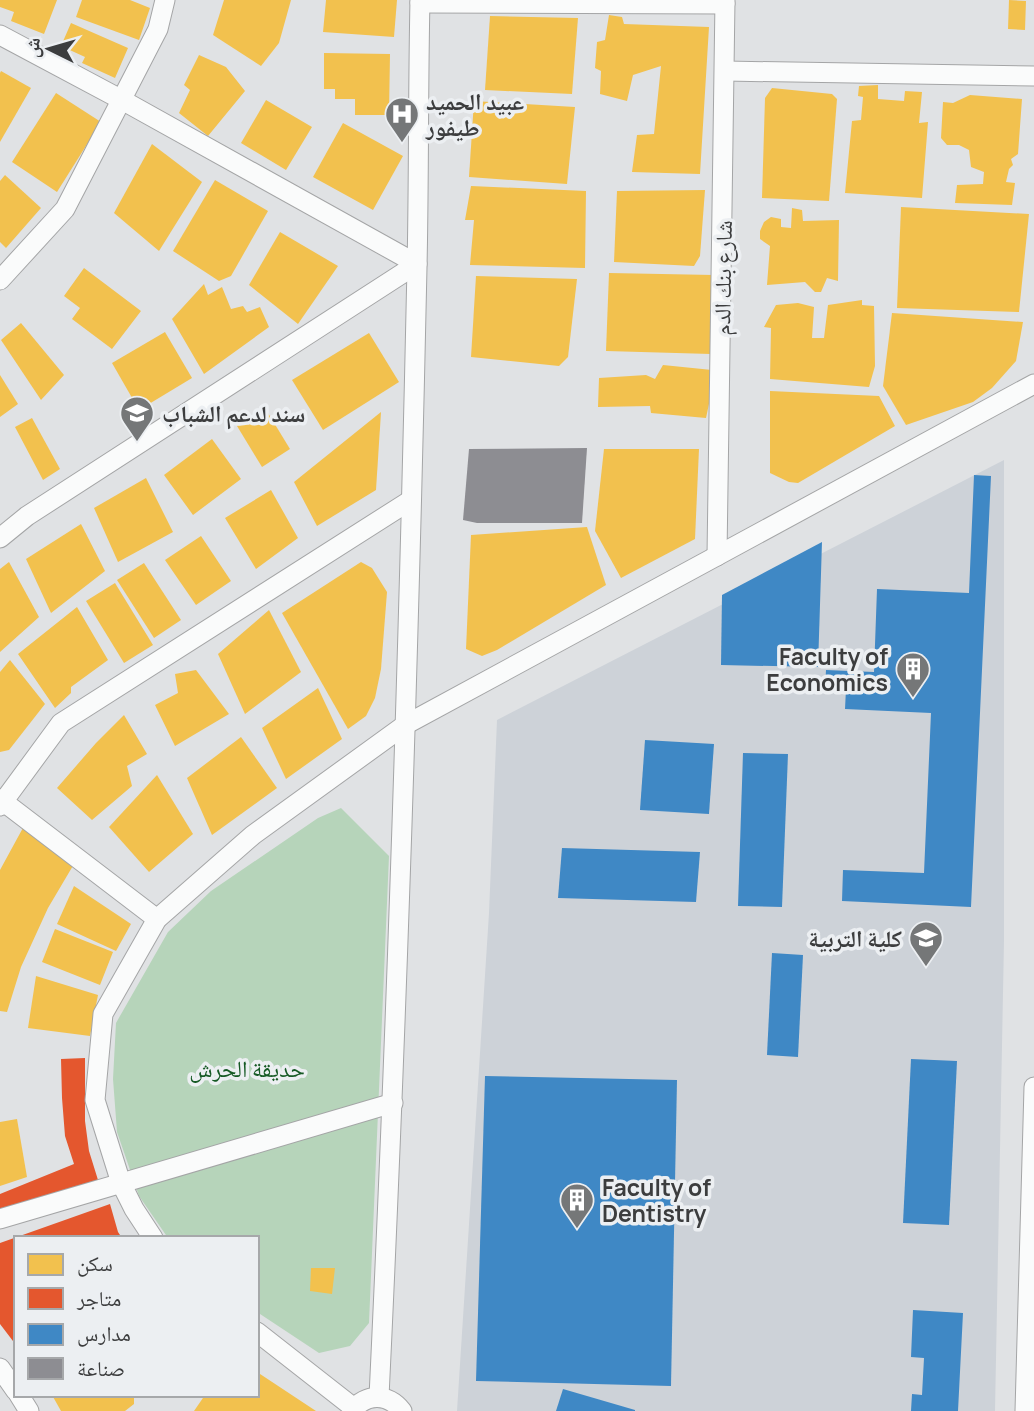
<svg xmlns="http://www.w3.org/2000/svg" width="1034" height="1411" viewBox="0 0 1034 1411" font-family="Manrope,'Noto Naskh Arabic',sans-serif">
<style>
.built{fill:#cdd2d8}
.green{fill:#b6d4ba}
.homes{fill:#f2c14e}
.shops{fill:#e4572e}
.schools{fill:#3f88c5}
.industry{fill:#8d8d92}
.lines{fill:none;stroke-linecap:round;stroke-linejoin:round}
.street-casing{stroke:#a4a5a6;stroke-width:21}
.street{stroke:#fafbfb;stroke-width:19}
.labels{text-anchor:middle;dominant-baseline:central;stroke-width:7;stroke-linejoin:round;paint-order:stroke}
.poi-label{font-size:23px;font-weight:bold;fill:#3c3d3e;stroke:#eceff2;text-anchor:start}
.street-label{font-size:23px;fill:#3c3d3e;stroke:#eceff2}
.park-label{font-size:23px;fill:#165a25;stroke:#eceff2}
</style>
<rect width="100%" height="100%" fill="#e0e2e4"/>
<path class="built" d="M1004 460V941L995 1411H457L489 913 497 720Z"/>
<path class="green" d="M341 808 389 856 369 1323 350 1346 319 1353 257 1312V1238H168L139 1196 117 1132 113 1079 116 1023 168 932 211 891 318 818Z"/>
<g class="homes">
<path d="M0 0H57L44 34 11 21 14 12 0 7Z"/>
<path d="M82 0H130L150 8 139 40 76 17Z"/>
<path d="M224 0H291L279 43 261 66 213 35Z"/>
<path d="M326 0H397L394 37 323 32Z"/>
<path d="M1009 0 1026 1 1025 30 1008 29Z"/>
<path d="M609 15 622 17 624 24 709 27 700 174 632 172 637 135 654 134 661 66 633 75 627 101 600 94 601 71 595 68 597 42 605 40Z"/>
<path d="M490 16 578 18 572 94 485 90Z"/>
<path d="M71 23 128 48 115 78 82 63 85 57 61 46Z"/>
<path d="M324 53 390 54 389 115H355V99H335V89H324Z"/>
<path d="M199 55 226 67 245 91 208 136 179 113 190 90 184 85Z"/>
<path d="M1 71 31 88 0 142V73Z"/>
<path d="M878 85V99L904 101 905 91 922 92 919 123 928 122 922 198 845 193 852 121 861 120 863 97 858 96 859 86Z"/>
<path d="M772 88 832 94 837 99 829 201 762 198 765 98Z"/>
<path d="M56 93 101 122 57 192 12 162Z"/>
<path d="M970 95 1022 99 1018 154 1011 159 1013 165 1009 169 1006 182 1015 183 1012 205 955 203 957 185 983 184 984 172 971 167 969 150 959 145H947L941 138 943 102 953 103Z"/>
<path d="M266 100 312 127 286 170 241 143Z"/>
<path d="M474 101 575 107 567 184 469 177Z"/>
<path d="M343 123 403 156 373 210 313 177Z"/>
<path d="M152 144 202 182 159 251 114 213Z"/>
<path d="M5 175 41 208 6 248 0 242V181Z"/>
<path d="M215 180 268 211 231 276 219 281 173 251Z"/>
<path d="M471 186 586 191 585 268 470 265 474 220H465Z"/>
<path d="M705 190 700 256 694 266 614 262 617 191Z"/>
<path d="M901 207 1029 214 1019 312 897 308Z"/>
<path d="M792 208 802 210 803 221 839 220 838 281 827 278 821 292H815L805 282 767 285 770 246 760 239V231L764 222 771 217 781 219V227L791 228Z"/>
<path d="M280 232 338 266 298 324 249 285Z"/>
<path d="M84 268 141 311 112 349 72 319 80 308 64 296Z"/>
<path d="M609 273 714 275 711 354 606 351Z"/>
<path d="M476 276 577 279 568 357 559 366 471 357Z"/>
<path d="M204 284 208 295 222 287 231 309 243 306 247 312 260 307 269 327 204 374 172 319Z"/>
<path d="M862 300V305L874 306 875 366 869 387 770 379 771 328 764 327 776 305 798 303 814 307 812 338H824L828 305Z"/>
<path d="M892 313 1023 322 1016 361 992 388 973 402 906 425 883 386Z"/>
<path d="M21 323 64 375 41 400 1 340Z"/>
<path d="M165 332 192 378 139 410 112 363Z"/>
<path d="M369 333 399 382 323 430 292 380Z"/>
<path d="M663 365 712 370 710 399 706 418 651 413 650 406 598 407 599 378 646 375 655 379Z"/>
<path d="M0 375 18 404 0 417Z"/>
<path d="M770 391 879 396 895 426 798 483 789 482 770 473Z"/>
<path d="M265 408 290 449 262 467 237 426Z"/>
<path d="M381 412 376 490 317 526 294 482Z"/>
<path d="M32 418 60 469 43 480 15 427Z"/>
<path d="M212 439 241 479 193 515 164 475Z"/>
<path d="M604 449H699L695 539 621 578 595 531Z"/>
<path d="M146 478 173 532 118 562 94 508Z"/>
<path d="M271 490 298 538 256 569 225 518Z"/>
<path d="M81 524 105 571 51 613 26 559Z"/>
<path d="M587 527 606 585 497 650 482 656 466 649 471 535Z"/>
<path d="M201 536 231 581 196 605 165 560Z"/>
<path d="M9 562 39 617 0 652V569Z"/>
<path d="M361 562 372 568 387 592 381 669 375 698 366 716 348 729 282 613Z"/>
<path d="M144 563 181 620 154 638 117 580Z"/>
<path d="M115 583 153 645 124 663 86 601Z"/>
<path d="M77 607 108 660 71 687V693L55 708 18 654Z"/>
<path d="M269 610 301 672 245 714 218 654Z"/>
<path d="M10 660 45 704 9 750 0 752V672Z"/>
<path d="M196 670 229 714 175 746 155 705 178 693 175 674Z"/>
<path d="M318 688 342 739 286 779 262 728Z"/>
<path d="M124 715 147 754 127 766 132 786 92 820 57 788 96 743Z"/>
<path d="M241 737 277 788 212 835 187 778Z"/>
<path d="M157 775 193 834 149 872 109 827Z"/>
<path d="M24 826 74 864 48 908 21 967 7 1012 0 1011V870Z"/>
<path d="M74 886 131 924 116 951 57 924Z"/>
<path d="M55 929 113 952 100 985 42 962Z"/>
<path d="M36 976 98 995 90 1036 28 1028Z"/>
<path d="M17 1119 27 1177 0 1186V1122Z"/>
<path d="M311 1268H335L332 1294 310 1291Z"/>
<path d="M257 1372 316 1411H194L205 1395H257Z"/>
<path d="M52 1395H134V1404L125 1411H61Z"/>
</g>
<g class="shops">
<path d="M85 1058V1121L89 1151 98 1180 0 1215V1194L74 1164 65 1136 62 1098 61 1059Z"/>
<path d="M110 1204 118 1232 122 1238H16V1345L0 1324V1243Z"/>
</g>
<g class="schools">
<path d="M974 475 991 476 971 907 842 901 843 870 924 873 931 713 845 709 846 689 825 688 826 670 874 672 877 589 969 593Z"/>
<path d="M822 542 818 667 721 665 722 595Z"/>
<path d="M645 740 714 744 709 814 640 810Z"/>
<path d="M743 753 788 754 782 907 738 906Z"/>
<path d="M562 848 700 852 696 902 558 898Z"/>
<path d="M772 953 803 955 798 1057 767 1055Z"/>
<path d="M911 1059 957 1061 949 1225 903 1223Z"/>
<path d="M485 1076 677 1080 671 1386 476 1381Z"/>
<path d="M913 1310 963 1313 958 1411H911L912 1394 922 1395 924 1358 911 1357Z"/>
<path d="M563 1389 635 1410V1411H556Z"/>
</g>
<path class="industry" d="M587 448 582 523H477L463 520 469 449Z"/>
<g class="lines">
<g class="street-casing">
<g id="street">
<path d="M420 3 725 4"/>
<path d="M0 35 122 100 417 264 27 516 0 538"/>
<path d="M725 71 1034 76"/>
<path d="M0 280 65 209 158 29 165 0"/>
<path d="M717 556 725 0"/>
<path d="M0 799 157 919"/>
<path d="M0 806 61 723 411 500"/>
<path d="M0 1219 393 1103"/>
<path d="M153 1238 134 1209 121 1183 95 1100 103 1014 157 919 253 835 405 725 1034 384"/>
<path d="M257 1332 354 1408"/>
<path d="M0 1368 16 1391"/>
<path d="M19 1395 29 1411"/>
<path d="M379 1397C397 1021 409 644 417 267 419 178 418 89 420 0"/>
<path d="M352 1411C366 1393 388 1393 402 1411"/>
<path d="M1025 1411 1034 1087"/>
</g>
</g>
<use href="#street" class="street"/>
</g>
<defs>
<g id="hospital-pin" transform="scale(1.75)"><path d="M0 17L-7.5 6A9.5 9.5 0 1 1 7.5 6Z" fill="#757778" stroke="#eceff2"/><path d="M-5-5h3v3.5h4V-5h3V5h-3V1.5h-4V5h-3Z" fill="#fff"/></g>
<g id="school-pin" transform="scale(1.75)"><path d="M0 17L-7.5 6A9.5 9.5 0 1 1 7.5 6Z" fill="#757778" stroke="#eceff2"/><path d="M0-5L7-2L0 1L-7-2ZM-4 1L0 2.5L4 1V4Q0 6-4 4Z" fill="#fff"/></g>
<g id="building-pin" transform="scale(1.75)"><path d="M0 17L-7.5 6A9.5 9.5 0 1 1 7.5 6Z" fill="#757778" stroke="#eceff2"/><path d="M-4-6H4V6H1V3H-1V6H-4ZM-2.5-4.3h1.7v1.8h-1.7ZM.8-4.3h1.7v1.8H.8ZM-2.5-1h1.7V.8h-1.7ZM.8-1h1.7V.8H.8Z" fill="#fff"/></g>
<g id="university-pin" transform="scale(1.75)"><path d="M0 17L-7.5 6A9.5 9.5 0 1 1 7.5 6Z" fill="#757778" stroke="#eceff2"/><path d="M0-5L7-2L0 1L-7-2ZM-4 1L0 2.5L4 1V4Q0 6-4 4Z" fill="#fff"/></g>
</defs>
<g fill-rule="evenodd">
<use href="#hospital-pin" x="402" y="114"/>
<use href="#school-pin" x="137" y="413"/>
<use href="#building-pin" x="913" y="669"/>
<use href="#university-pin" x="926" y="938"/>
<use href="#building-pin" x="577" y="1200"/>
</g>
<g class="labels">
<g class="poi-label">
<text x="426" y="101">عبيد الحميد<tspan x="426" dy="26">طيفور</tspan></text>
<text x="162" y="413">سند لدعم الشباب</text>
<text x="888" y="656" text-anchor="end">Faculty of<tspan x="888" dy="26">Economics</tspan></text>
<text x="902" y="938" text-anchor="end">كلية التربية</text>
<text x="602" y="1187">Faculty of<tspan x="602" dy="26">Dentistry</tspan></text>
</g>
<g class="street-label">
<text transform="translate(722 278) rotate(-89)">شارع بنك الدم</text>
</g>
<g class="park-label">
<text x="247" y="1068">حديقة الحرش</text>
</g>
</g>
<rect x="14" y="1236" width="245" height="161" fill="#eceff2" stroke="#a6a8aa" stroke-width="2"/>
<rect x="28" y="1254" width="35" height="21" fill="#f2c14e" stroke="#a6a8aa" stroke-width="2"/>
<text x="77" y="1271" font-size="21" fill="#3c3d3e">سكن</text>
<rect x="28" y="1288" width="35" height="21" fill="#e4572e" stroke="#a6a8aa" stroke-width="2"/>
<text x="77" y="1306" font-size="21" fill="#3c3d3e">متاجر</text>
<rect x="28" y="1324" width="35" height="21" fill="#3f88c5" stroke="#a6a8aa" stroke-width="2"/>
<text x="77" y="1341" font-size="21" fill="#3c3d3e">مدارس</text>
<rect x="28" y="1358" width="35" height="21" fill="#8d8d92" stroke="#a6a8aa" stroke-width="2"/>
<text x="77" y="1376" font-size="21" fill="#3c3d3e">صناعة</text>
<g transform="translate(49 49) rotate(275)" stroke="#eceff2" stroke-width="5" paint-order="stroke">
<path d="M0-5L12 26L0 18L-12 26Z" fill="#3c3d3e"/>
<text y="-10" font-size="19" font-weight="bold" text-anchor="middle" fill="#3c3d3e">ش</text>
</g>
</svg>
